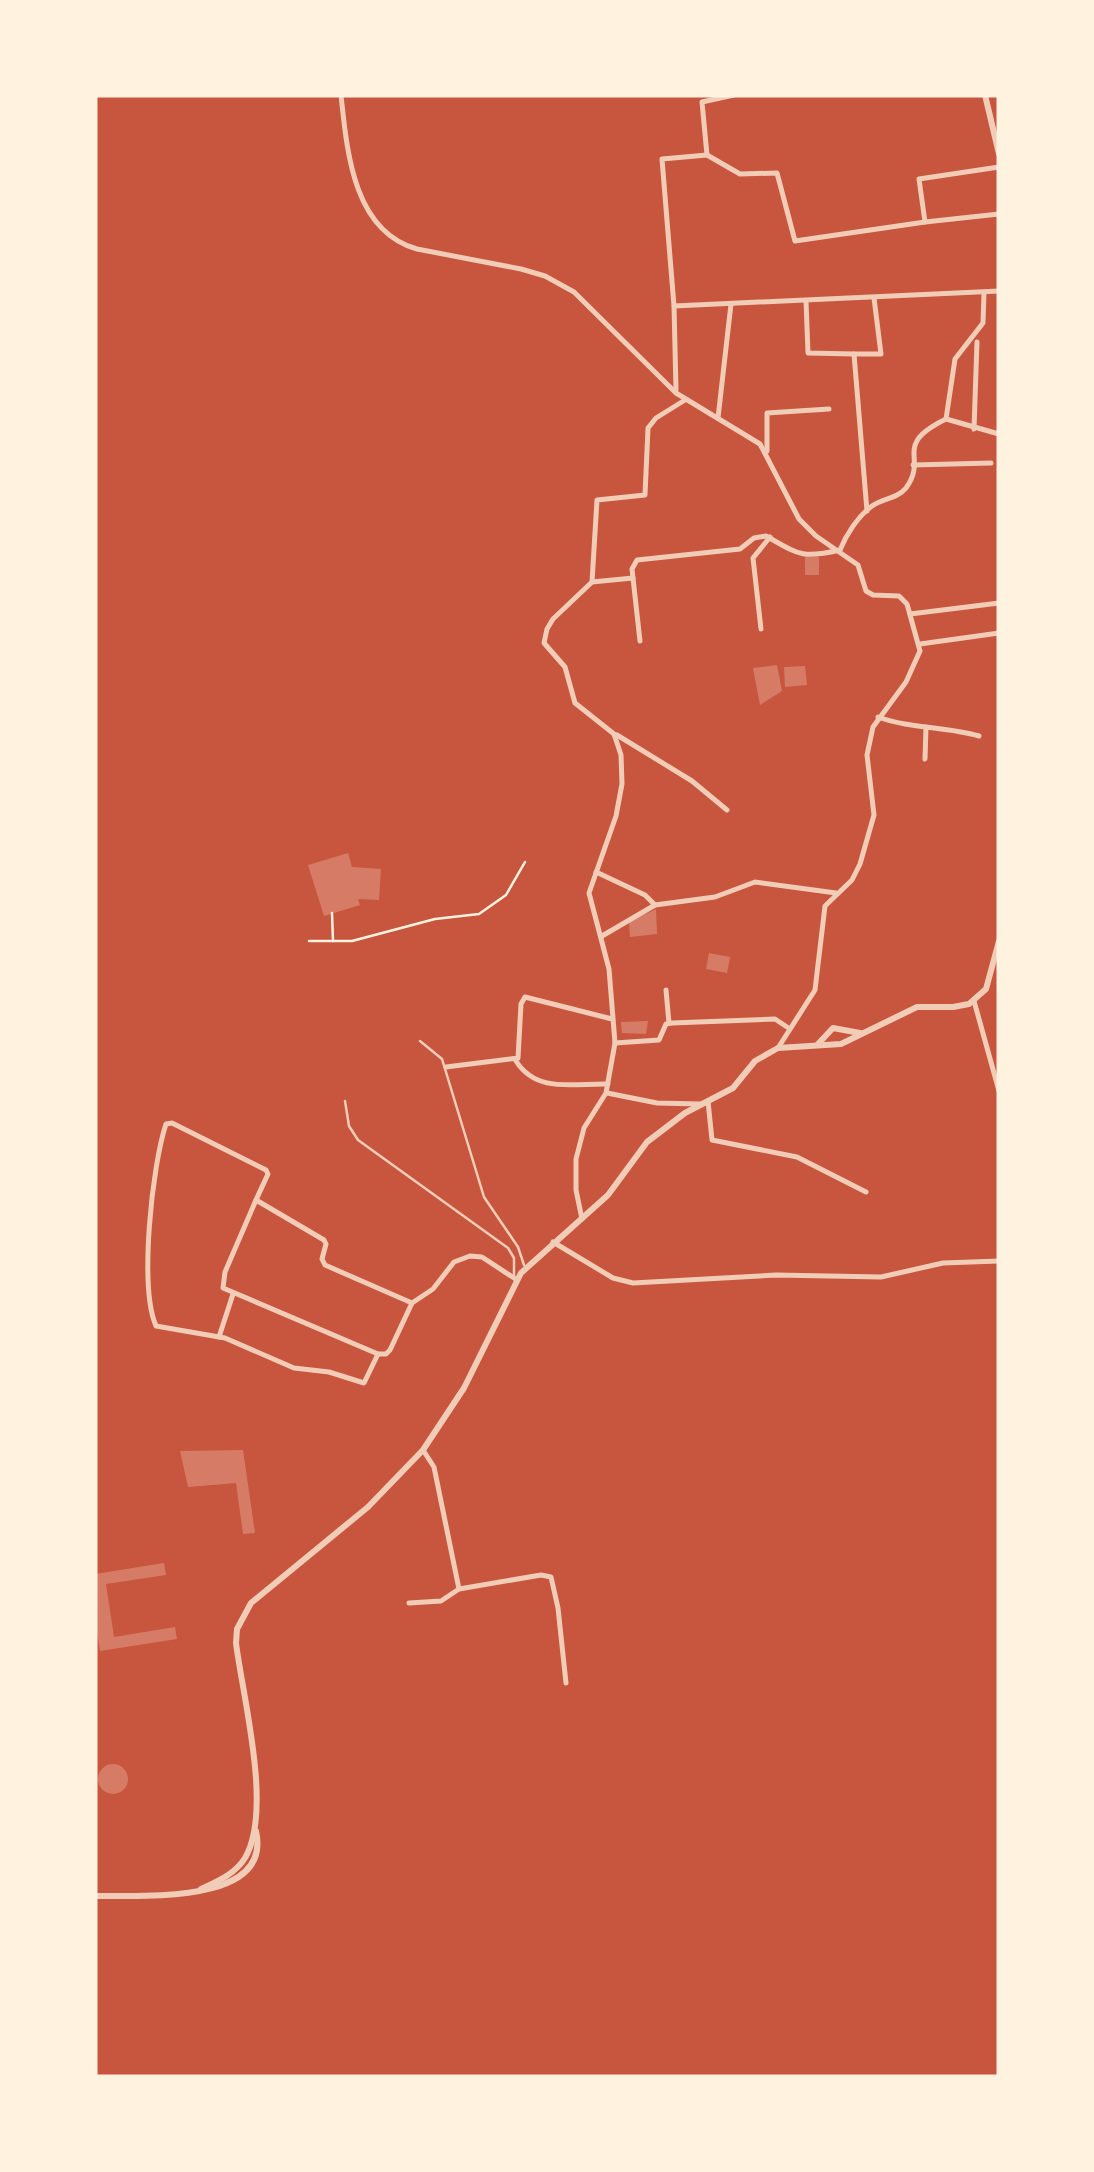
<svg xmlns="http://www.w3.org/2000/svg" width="1094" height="2172" viewBox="0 0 1094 2172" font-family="'IBM Plex Sans',sans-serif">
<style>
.building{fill:#d67c66}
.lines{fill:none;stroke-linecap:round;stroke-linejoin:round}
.path{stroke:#fff3e0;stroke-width:2.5}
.service{stroke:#f1ccb7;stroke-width:2.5}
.minor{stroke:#f1ccb7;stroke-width:5}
.tertiary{stroke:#f1ccb7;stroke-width:6}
</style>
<rect width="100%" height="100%" fill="#c8553d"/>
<g class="building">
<rect x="805" y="557" width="14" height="18"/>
<path d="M777 665 782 691 760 705 753 668Z"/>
<path d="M805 666 807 685 785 687 784 667Z"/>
<path d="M348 853 352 867 381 869 379 900 358 899 360 905 324 916 308 865Z"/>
<path d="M656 909 657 934 630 937 629 922Z"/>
<path d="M709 953 730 957 727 973 706 969Z"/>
<path d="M648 1021 646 1034 622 1033 621 1022Z"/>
<path d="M243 1450 255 1533 243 1534 236 1483 188 1487 180 1451Z"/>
<path d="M164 1563 166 1575 106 1584 114 1637 175 1627 177 1639 100 1651 95 1620V1574Z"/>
<circle cx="113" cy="1779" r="15"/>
</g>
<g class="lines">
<g class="path">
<path d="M332 913 333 941"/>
<path d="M309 941H352L435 919 479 914 506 895 525 862"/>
</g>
<g class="service">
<path d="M420 1041 442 1059 484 1197 518 1247 524 1265"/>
<path d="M345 1101 349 1126 358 1140 508 1248 514 1258V1276"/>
</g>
<g class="minor">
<path d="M341 95C347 151 353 231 417 249L521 269 545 276 574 292 676 393 760 444 799 519 816 536 858 565 866 591 873 595 899 596 907 604 920 651 906 682 873 727 867 755 874 815 860 864 852 880 825 906 815 990 778 1048"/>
<path d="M734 95 702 102 707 155 740 174 777 173 795 241 925 222 919 179 999 167"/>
<path d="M925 222 999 214"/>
<path d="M806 301 808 353 854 354 867 511"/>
<path d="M674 306 999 291"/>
<path d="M854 354H881L874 298"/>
<path d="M676 390 674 306 662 159 707 155"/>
<path d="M718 418 731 304"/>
<path d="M946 419 955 359 983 323 984 293"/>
<path d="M974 429 977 342"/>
<path d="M767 451V413L829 409"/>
<path d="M913 465 991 463"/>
<path d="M592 582 633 578"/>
<path d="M910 614 999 603"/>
<path d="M761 629 753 558 770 537"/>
<path d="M640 641 632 569 637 560 740 549 754 538 766 536C798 554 801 559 840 550 846 535 858 516 872 506 883 498 897 499 906 488 929 457 891 446 946 419L999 434"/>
<path d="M920 644 999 633"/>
<path d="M878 717C911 729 945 726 979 736"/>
<path d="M617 735 692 781 727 810"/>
<path d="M925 759 926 727"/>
<path d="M596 872 645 895 655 905"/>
<path d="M602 936 655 905 715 897 755 882 836 893"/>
<path d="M666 990 669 1023"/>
<path d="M974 1001 999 1091"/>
<path d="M615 1043 659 1040 666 1024 672 1023 775 1019 787 1027"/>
<path d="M516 1061C537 1094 574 1083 608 1084"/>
<path d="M446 1067 518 1058 521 1004 525 997 612 1019"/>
<path d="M607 1093 657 1103 700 1104"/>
<path d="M708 1101 712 1140 797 1157 866 1192"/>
<path d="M256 1200 225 1272 223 1288 378 1354H386L390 1350 412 1303 433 1289 454 1262 470 1256 482 1257 517 1280"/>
<path d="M582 1219 576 1190V1159L584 1128 606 1093 615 1043 609 969 589 893 616 816 622 784 621 755 614 734 575 703 565 667 544 643 547 629 553 619 592 582 597 500 645 495 648 428 656 418 685 400"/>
<path d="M553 1242 613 1278 633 1283 776 1275 881 1277 943 1263 999 1261"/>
<path d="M219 1337 233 1294"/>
<path d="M378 1354 364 1383 329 1372 294 1368 225 1338 156 1326C139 1287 152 1166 166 1124L172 1123 266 1170 268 1174 256 1200 324 1240 326 1244 322 1259 325 1265 412 1303"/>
<path d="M423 1450 434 1467 459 1589 541 1575 551 1577 558 1608 566 1683"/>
<path d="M409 1603 441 1601 459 1589"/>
</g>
<g class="tertiary">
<path d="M985 95 999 154"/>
<path d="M818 1044 833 1028 860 1033"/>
<path d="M201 1889C218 1881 235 1874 245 1858 273 1810 243 1699 236 1643L237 1629 251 1603 368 1507 423 1450 464 1388 521 1273 608 1195 647 1142 685 1113 733 1088 755 1061 778 1048 841 1044 917 1007H953L969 1004 986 989 999 941"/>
<path d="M95 1896C139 1895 273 1906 256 1831"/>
</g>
</g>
<rect width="1094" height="2172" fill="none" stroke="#fff3e0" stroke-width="195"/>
</svg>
